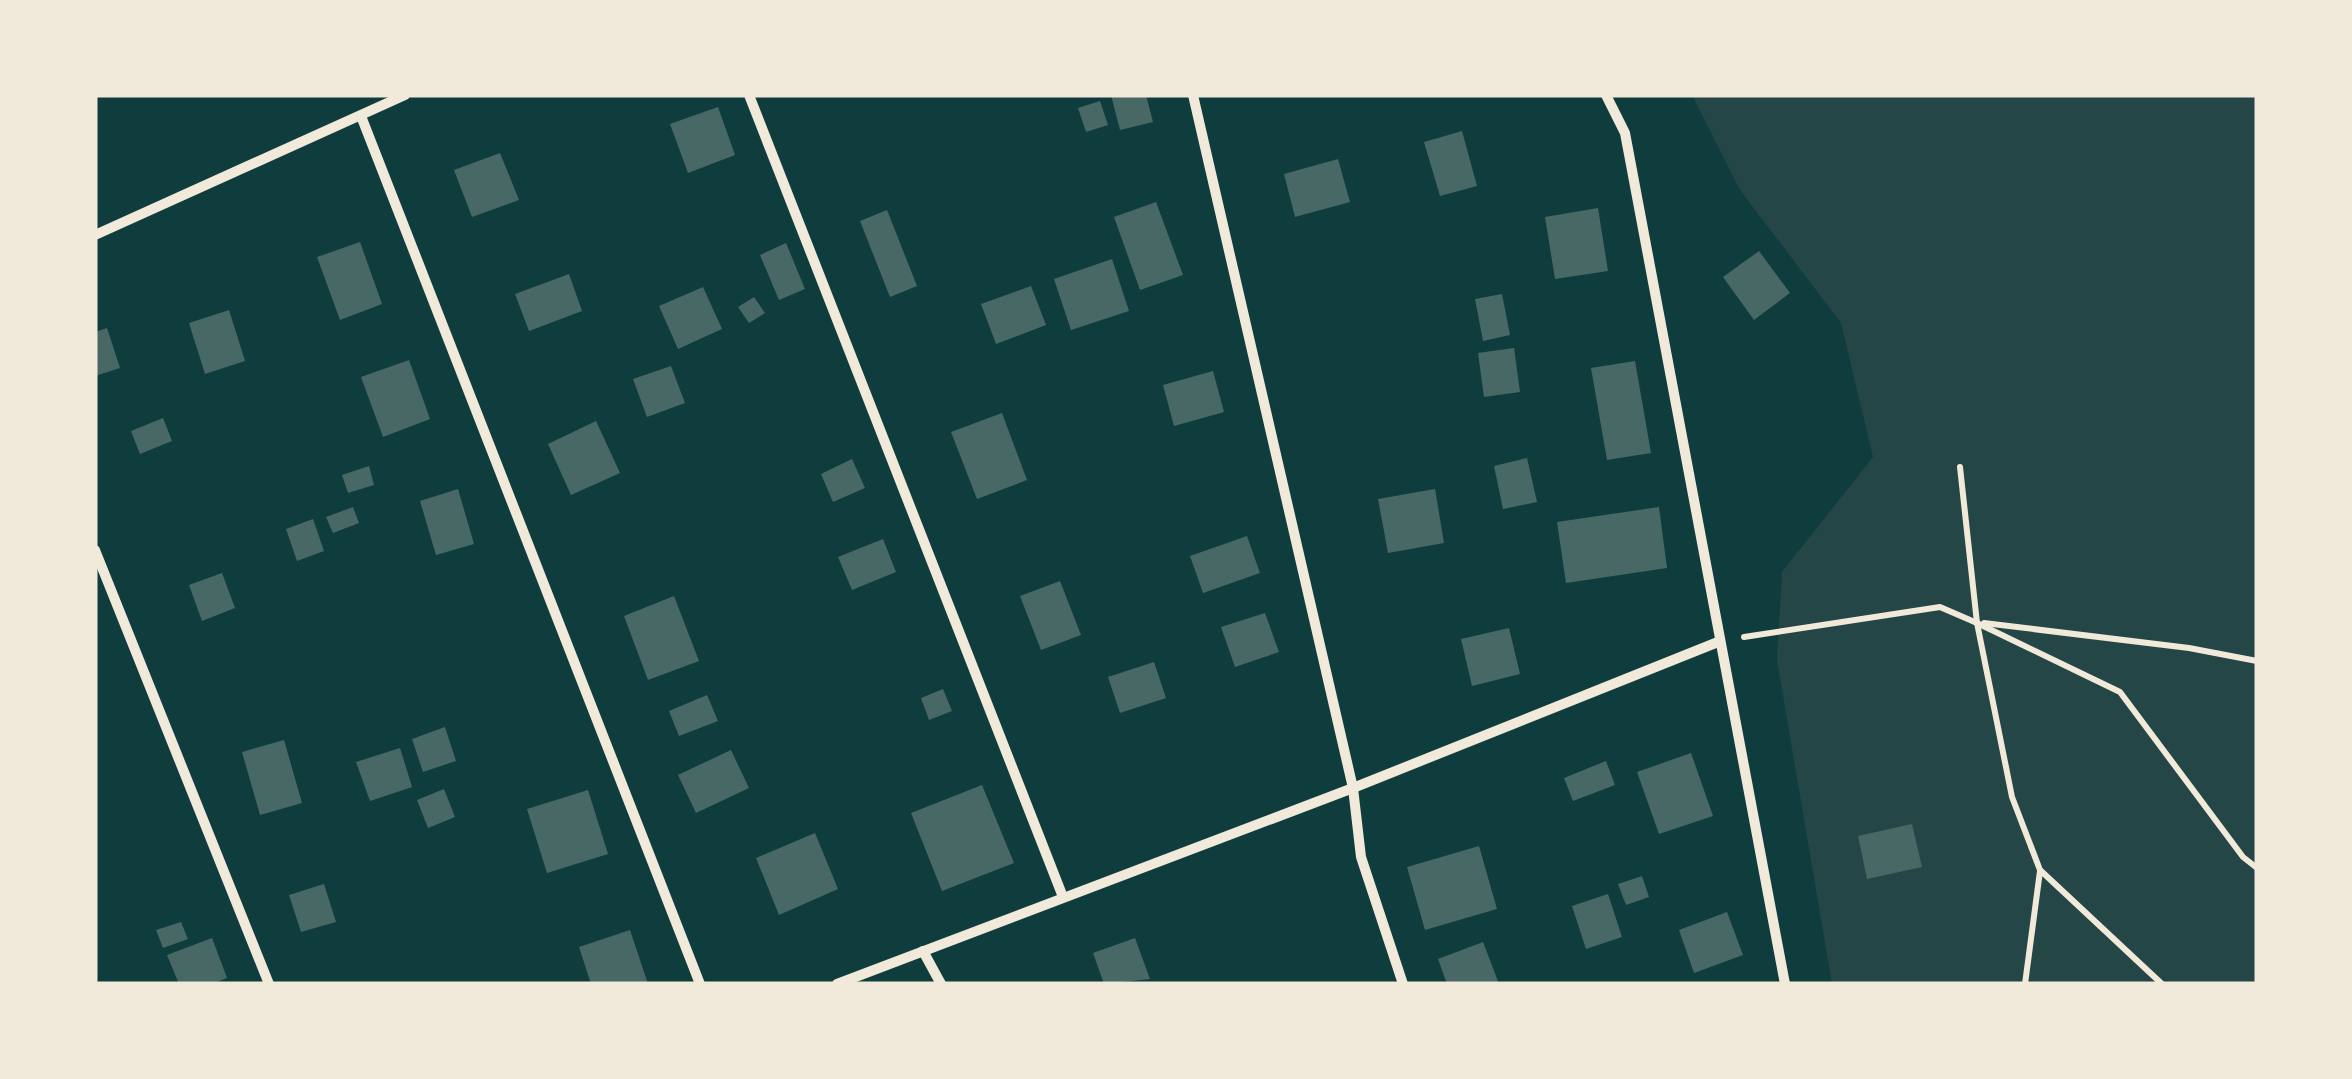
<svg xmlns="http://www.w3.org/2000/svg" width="2352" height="1079" viewBox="0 0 2352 1079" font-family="Montserrat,sans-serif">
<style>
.green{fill:#244646}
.building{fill:#486865}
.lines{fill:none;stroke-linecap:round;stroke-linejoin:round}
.path{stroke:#f1e9da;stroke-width:6}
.minor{stroke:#f1e9da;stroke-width:10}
</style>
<rect width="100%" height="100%" fill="#0f3d3e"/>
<path class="green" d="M1692 95H2257V984H1832L1777 660 1782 572 1873 457 1841 323 1740 190Z"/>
<g class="building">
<path d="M1111 95H1146L1153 122 1120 130Z"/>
<path d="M1100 101 1108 125 1086 132 1078 108Z"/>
<path d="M718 107 735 155 688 173 670 124Z"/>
<path d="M1462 131 1477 186 1440 196 1424 142Z"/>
<path d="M500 153 519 200 472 217 454 170Z"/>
<path d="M1338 159 1350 202 1295 217 1284 174Z"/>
<path d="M1156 202 1183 275 1140 290 1114 217Z"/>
<path d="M1598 208 1608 271 1555 279 1545 217Z"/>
<path d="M887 210 917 286 890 297 860 221Z"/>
<path d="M360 242 382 304 340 320 317 257Z"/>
<path d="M786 243 805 289 779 300 760 255Z"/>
<path d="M1759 251 1790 293 1754 320 1723 277Z"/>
<path d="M1112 259 1129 311 1071 330 1054 279Z"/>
<path d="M569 274 582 311 529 331 515 294Z"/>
<path d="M1031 286 1046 325 996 344 981 304Z"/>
<path d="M703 287 722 329 678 349 659 306Z"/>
<path d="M1502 294 1510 335 1483 341 1475 299Z"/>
<path d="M754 297 765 313 749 323 738 307Z"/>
<path d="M229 310 245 361 205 374 189 323Z"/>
<path d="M107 328 120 368 95 376V332Z"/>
<path d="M1514 348 1520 392 1484 397 1478 353Z"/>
<path d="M409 360 430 419 383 437 361 377Z"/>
<path d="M1635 361 1651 453 1607 460 1591 368Z"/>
<path d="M671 366 685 403 647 417 633 379Z"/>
<path d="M1213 371 1224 412 1174 426 1163 385Z"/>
<path d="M1002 413 1027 480 977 499 951 432Z"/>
<path d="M163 418 172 441 140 454 131 431Z"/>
<path d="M596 421 620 473 571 495 548 444Z"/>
<path d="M1527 458 1537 502 1503 509 1494 466Z"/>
<path d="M852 459 865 488 833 502 821 474Z"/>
<path d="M369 466 374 485 348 493 342 475Z"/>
<path d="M458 489 474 544 436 555 420 501Z"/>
<path d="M1435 489 1444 543 1388 553 1378 499Z"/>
<path d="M353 507 359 523 333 533 326 517Z"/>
<path d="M1659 507 1667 568 1566 583 1557 522Z"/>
<path d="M313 519 324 551 297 561 286 529Z"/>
<path d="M1247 536 1260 573 1203 593 1190 556Z"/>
<path d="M883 539 896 572 852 590 838 557Z"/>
<path d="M222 573 235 608 202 621 189 585Z"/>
<path d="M1060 581 1081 635 1041 650 1020 596Z"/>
<path d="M674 596 699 661 648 680 624 616Z"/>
<path d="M1265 613 1279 652 1235 667 1221 627Z"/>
<path d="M1509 628 1520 674 1472 686 1461 639Z"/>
<path d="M1154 662 1166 698 1120 713 1108 677Z"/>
<path d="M943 689 952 711 929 720 921 698Z"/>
<path d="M707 695 718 721 679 736 669 711Z"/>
<path d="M445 727 456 761 423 772 412 739Z"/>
<path d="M284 740 302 803 260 815 242 752Z"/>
<path d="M400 748 412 787 370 801 356 762Z"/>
<path d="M731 750 749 788 696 813 678 775Z"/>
<path d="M1691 753 1713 816 1659 834 1637 772Z"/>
<path d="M1606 761 1615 785 1573 801 1564 778Z"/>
<path d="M982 785 1014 863 942 891 911 813Z"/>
<path d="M444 789 455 817 428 828 417 800Z"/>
<path d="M588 790 608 854 547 873 527 809Z"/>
<path d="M1912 824 1922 867 1867 879 1858 836Z"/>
<path d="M815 833 838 889 779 915 756 858Z"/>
<path d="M1479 846 1497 909 1425 930 1407 867Z"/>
<path d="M1642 876 1649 897 1626 905 1618 884Z"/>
<path d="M324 884 336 922 301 932 289 895Z"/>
<path d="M1608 894 1622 937 1586 949 1572 906Z"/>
<path d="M1727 912 1743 955 1694 973 1679 930Z"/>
<path d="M181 922 188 939 163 948 156 930Z"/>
<path d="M630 930 648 984H591L579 947Z"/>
<path d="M212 938 227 978 212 984H179L167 955Z"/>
<path d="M1135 938 1150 979 1104 984 1093 953Z"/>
<path d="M1483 942 1499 984H1447L1438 959Z"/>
</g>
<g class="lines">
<g class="path">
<path d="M1960 467 1977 623 2012 797 2040 870 2162 984"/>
<path d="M1984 623 2189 648 2257 661"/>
<path d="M1744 637 1940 607 1977 623 2120 692 2243 857 2257 868"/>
<path d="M2025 984 2040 871"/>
</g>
<g class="minor">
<path d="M749 95 1063 897"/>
<path d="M1193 95 1353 788 1361 857 1403 984"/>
<path d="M1606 95 1625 133 1785 984"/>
<path d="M361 116 700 984"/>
<path d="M95 235 405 95"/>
<path d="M95 550 269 984"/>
<path d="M923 951 941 984"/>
<path d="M837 984 1353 788 1718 642"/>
</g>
</g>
<rect width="2352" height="1079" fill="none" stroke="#f1e9da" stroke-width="195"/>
</svg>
